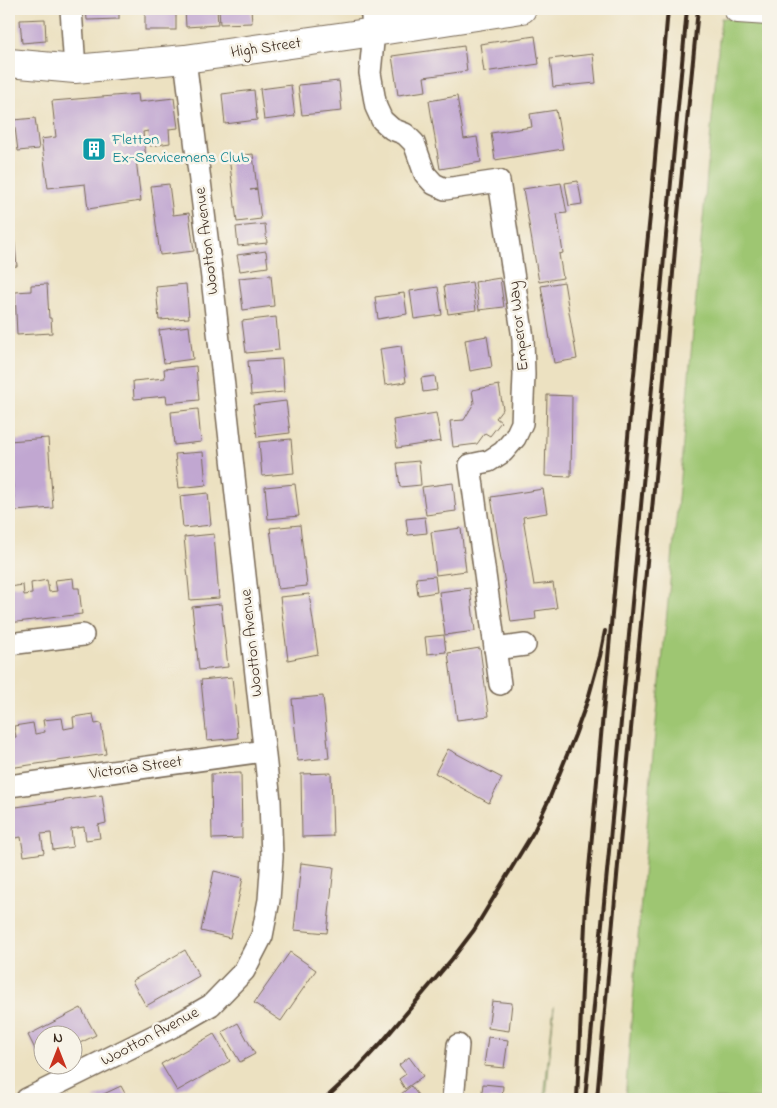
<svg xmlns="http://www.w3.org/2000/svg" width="777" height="1108" viewBox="0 0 777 1108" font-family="'Indie Flower',sans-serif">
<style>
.green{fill:#9ec672;stroke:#6c7848}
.building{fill:#c1a7d1}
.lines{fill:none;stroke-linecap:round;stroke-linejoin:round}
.minor-casing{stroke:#796a57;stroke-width:24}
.primary-casing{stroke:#796a57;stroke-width:30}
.minor{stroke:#fff;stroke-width:21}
.primary{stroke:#fff;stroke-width:28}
.rail{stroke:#3b2a1e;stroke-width:4}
.labels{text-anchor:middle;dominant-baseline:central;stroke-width:5;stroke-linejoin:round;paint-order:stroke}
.street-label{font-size:16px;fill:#3b2a1e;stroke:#f7f3e8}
.culture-label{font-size:16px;fill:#0d838f;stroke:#f7f3e8;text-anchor:start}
</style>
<rect width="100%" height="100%" fill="#f7f3e8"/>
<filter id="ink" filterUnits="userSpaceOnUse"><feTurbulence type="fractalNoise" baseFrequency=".02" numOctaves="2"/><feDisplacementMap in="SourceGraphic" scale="10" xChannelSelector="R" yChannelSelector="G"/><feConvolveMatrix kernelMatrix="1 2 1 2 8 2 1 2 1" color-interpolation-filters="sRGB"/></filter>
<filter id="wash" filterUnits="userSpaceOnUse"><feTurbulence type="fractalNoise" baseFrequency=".0096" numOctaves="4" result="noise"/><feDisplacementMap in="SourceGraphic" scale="20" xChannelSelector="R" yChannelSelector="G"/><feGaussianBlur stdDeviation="1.12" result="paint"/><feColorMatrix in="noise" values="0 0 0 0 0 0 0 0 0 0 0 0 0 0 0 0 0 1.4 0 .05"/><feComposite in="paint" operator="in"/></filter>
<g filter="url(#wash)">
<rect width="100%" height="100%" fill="#ece1c1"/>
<g class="green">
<path d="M721 18 768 22V1099H625L652 764 677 510Z"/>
<path d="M554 1006 546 1099H544Z"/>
</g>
<g id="blocks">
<g class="building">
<path d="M86 9H119V19L87 20Z"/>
<rect x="145" y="9" width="31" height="21"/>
<path d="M185 9H217L218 25 186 27Z"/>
<path d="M219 9H251L252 23 220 24Z"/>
<path d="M45 19 46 41 22 43 20 20Z"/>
<path d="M535 36 539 64 484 72 480 44Z"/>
<path d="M464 46 467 71 424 77 426 91 398 95 392 56Z"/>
<path d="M593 54 596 83 553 87 550 59Z"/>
<path d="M339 81 342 111 302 115 298 85Z"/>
<path d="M291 85 295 116 264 120 260 89Z"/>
<path d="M254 90 257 120 225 124 222 94Z"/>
<path d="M138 94 139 102 174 98 178 128 169 129 170 143 150 146 148 131 143 132 146 158 136 159 141 201 88 209 85 184 48 188 41 139 56 137 52 101Z"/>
<path d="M457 96 464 139 477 137 481 162 440 169 429 101Z"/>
<path d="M556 110 563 149 495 160 491 133 532 127 530 114Z"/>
<path d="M35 118 39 149 18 151 14 120Z"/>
<path d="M253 154 257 189 250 190 257 189 261 219 237 222 229 157Z"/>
<path d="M578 181 582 204 569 206 565 183Z"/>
<path d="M561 183 567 213 557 214 563 253 559 254 563 278 539 282 523 189Z"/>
<path d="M169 184 173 215 189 213 194 251 160 255 151 186Z"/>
<path d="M265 224 267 243 238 246 236 227Z"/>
<path d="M14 236 17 266 9 267V237Z"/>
<path d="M266 251 268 267 240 271 237 255Z"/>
<path d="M271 275 274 306 243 310 239 278Z"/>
<path d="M500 278 504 307 479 310 475 282Z"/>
<path d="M472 282 476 310 448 314 444 286Z"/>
<path d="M564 282 577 359 554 363 541 286Z"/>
<path d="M47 284 49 318H51L52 333 17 335 15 292 31 291V285Z"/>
<path d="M186 284 189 318 159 320 156 287Z"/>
<path d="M438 287 442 315 414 319 410 291Z"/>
<path d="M404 293 407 314 378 319 375 297Z"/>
<path d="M276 317 279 350 246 353 242 321Z"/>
<path d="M189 326 193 359 164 363 159 330Z"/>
<path d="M487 336 492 367 470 371 465 340Z"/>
<path d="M401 346 406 382 385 385 380 349Z"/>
<path d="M282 359 284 392 251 395 248 361Z"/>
<path d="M196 366 199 400 167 403 166 396 134 399 133 381 165 378 164 369Z"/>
<path d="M435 376 437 390 423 392 421 378Z"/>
<path d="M499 385 503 409 496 418 501 422 490 436 485 433 477 444 453 447 450 421 464 420 474 403 472 390Z"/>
<path d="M547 395 572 396 571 477 545 476Z"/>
<path d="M286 401 290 433 257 437 253 405Z"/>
<path d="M198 409 201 442 174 445 171 412Z"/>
<path d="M436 413 441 441 397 448 393 420Z"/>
<path d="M48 438 53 508 15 511 9 441Z"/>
<path d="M291 439 294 473 262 476 259 442Z"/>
<path d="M203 452 206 485 179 488 175 454Z"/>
<path d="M419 461 421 485 400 487 397 463Z"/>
<path d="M453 483 456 511 426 515 422 487Z"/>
<path d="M295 484 299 516 268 519 265 487Z"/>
<path d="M543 489 547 513 523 517 534 585 553 583 557 608 535 611 536 619 511 622 491 497Z"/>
<path d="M208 493 211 525 183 528 180 496Z"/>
<path d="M425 517 427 533 408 535 406 519Z"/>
<path d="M300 525 307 586 278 589 270 528Z"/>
<path d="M461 528 466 571 436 575 431 532Z"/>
<path d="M214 534 219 598 190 600 184 537Z"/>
<path d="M435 576 437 592 418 595 416 578Z"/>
<path d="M73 578 74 588H79L82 614 9 623V587L23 585 24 595 32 594 31 583 47 580 49 592 57 591 55 580Z"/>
<path d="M470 588 475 631 445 635 439 592Z"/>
<path d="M309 594 318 654 288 660 280 597Z"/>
<path d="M221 604 228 667 199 670 192 607Z"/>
<path d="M444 635 446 652 427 654 425 637Z"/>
<path d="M480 648 489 716 457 720 448 653Z"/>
<path d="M232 677 238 738 207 741 201 680Z"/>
<path d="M323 696 329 758 298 761 292 699Z"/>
<path d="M93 714 95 724 101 723 106 754 9 768V738L16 737 14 726 33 723 35 734 45 732 43 720 62 718 64 729 74 727 73 717Z"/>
<path d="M448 749 502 778 489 803 435 773Z"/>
<path d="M241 773 242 838 212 839 211 774Z"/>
<path d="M331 773 333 836 302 837 301 774Z"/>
<path d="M102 795 106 823 98 825 100 838 86 840 84 827 71 829 73 847 53 850 51 833 41 834 44 853 24 856 21 837 9 839V808Z"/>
<path d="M301 863 334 867 327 933 294 930Z"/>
<path d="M214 871 243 878 230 938 201 931Z"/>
<path d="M185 950 199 976 146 1006 132 981Z"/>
<path d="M290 952 316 970 281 1021 254 1003Z"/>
<path d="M492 1001 512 1003 509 1031 488 1028Z"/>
<path d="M81 1008 96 1035 72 1047V1036H42V1063L28 1035Z"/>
<path d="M238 1023 255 1054 240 1062 222 1032Z"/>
<path d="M214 1034 230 1061 177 1091 161 1064Z"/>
<path d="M488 1037 508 1040 504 1068 484 1066Z"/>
<path d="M409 1057 423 1076 405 1089 399 1079 406 1074 399 1065Z"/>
<path d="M483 1084 503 1086 502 1099H481Z"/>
<path d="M121 1086 128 1099H93Z"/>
<path d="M411 1086 421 1099H395Z"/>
</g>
</g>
</g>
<g filter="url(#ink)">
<use href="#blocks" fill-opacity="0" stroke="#796a57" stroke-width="1"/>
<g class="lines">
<g class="minor-casing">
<g id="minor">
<path d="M71 9 75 69"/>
<path d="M371 9 374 32 370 73 376 107 382 120 392 129 405 134 414 143 425 174 434 184 445 189 499 181 523 338 524 375 522 423 515 438 503 452 489 461 470 465 500 684"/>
<path d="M9 644 83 635"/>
<path d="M495 649 525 645"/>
<path d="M9 786 264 751"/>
<path d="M27 1099 180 1023 211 1005 244 971 262 936 269 900 272 857 270 801 212 278 185 59"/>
<path d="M453 1099 458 1045"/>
</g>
</g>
<g class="primary-casing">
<g id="primary">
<path d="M738 9 768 11"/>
<path d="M9 63 75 69 185 59 374 32 522 9"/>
</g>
</g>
<use href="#minor" class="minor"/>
<use href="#primary" class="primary"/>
<g class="rail">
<path d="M325 1099 357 1069 382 1042 452 959 474 930 534 831 550 797 575 735 588 699 600 656 605 631"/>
<path d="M577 1099 586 902 631 404 650 216 668 9"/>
<path d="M585 1099 609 851 687 9"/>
<path d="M597 1099 619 854 660 426 678 214 698 9"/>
</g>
</g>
</g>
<defs>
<g id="building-square" transform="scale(1.25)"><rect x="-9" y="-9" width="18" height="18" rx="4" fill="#0f9aa8" stroke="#f7f3e8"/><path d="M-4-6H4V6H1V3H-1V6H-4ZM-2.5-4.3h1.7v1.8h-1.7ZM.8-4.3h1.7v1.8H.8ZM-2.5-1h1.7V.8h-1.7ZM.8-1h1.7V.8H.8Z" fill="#fff"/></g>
</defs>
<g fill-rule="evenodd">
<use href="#building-square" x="94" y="149"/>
</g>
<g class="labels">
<g class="street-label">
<text transform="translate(266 48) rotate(-8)">High Street</text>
<text transform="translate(207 241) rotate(-97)">Wootton Avenue</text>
<text transform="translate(519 326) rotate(-96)">Emperor Way</text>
<text transform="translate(252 643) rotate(-96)">Wootton Avenue</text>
<text transform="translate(136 768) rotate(-8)">Victoria Street</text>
<text transform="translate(150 1037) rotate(-28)">Wootton Avenue</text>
</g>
<g class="culture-label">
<text x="112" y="140">Fletton<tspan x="112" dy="18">Ex-Servicemens Club</tspan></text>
</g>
</g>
<rect width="777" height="1108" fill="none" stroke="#f7f3e8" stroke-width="30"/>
<g transform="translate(58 1050)"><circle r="24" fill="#f7f3e8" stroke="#aca397"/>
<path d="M0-4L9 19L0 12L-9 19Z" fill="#c8321e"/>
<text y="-8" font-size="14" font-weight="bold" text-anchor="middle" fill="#3b2a1e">N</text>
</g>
</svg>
